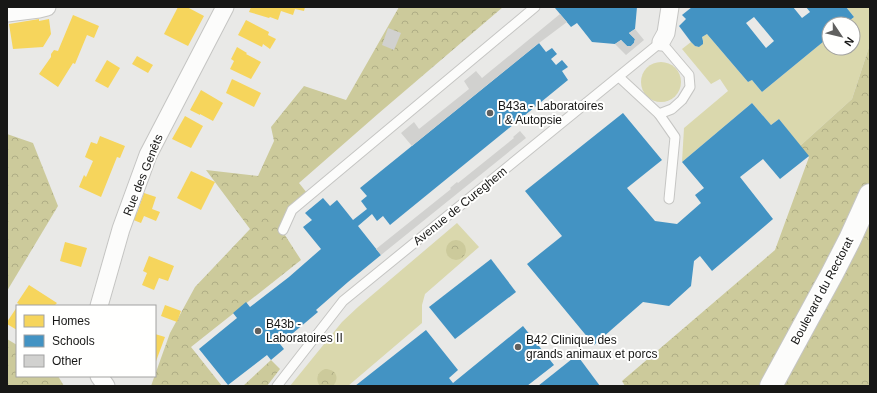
<svg xmlns="http://www.w3.org/2000/svg" width="877" height="393" viewBox="0 0 877 393" font-family="Arial,sans-serif">
<style>
.grass{fill:#dad8ad}
.forest{fill:url(#forest-crowns)}
.homes{fill:#f6d55c}
.schools{fill:#4393c3;fill-rule:evenodd}
.building{fill:#d1d1cf}
.lines{fill:none;stroke-linecap:round;stroke-linejoin:round}
.lane-casing{stroke:#c5c5c3;stroke-width:11}
.street-casing{stroke:#c5c5c3;stroke-width:19}
.secondary-casing{stroke:#c5c5c3;stroke-width:24}
.lane{stroke:#fcfcfb;stroke-width:9}
.street{stroke:#fcfcfb;stroke-width:17}
.secondary{stroke:#fcfcfb;stroke-width:22}
.poi-dot{fill:#60605f;stroke:#fffffe;stroke-width:1.5}
.labels{text-anchor:middle;dominant-baseline:central;stroke-width:4;stroke-linejoin:round;paint-order:stroke}
.poi-label{font-size:12px;fill:#171716;stroke:#fffffe;text-anchor:start}
.street-label{font-size:12px;fill:#171716;stroke:#fffffe}
</style>
<defs>
<pattern id="forest-crowns" width="20" height="18" patternUnits="userSpaceOnUse"><rect width="20" height="18" fill="#ccca9b"/><path d="M2 6a3 3 0 1 1 6 0M12 15a3 3 0 1 1 6 0" fill="none" stroke="#aead85"/></pattern>
</defs>
<rect width="100%" height="100%" fill="#e9e9e7"/>
<g class="grass">
<path d="M846 7H870V44L852 99 800 146 779 119 771 125 752 103 682 162 684 128 728 91 720 79 711 84 682 49 691 42 695 46 699 47C703 44 704 42 702 37L707 34 748 82 752 80 762 92 829 37V48H853V24H845L854 17Z"/>
<circle cx="661" cy="82" r="20"/>
<path d="M457 223 479 247 425 294 422 305V323L348 386H290L342 322 358 307Z"/>
</g>
<g class="forest">
<path d="M399 7H503L379 113 299 183 307 193 281 229 301 260 191 347 222 386H151L170 333 195 287 250 229 206 170 258 176 274 141 271 127 304 86 346 100Z"/>
<path d="M870 44V386H625L622 381 775 250 809 157 800 146 852 99Z"/>
<path d="M7 134 33 143 58 206 7 291Z"/>
<circle cx="456" cy="250" r="10"/>
<path d="M7 339 17 345V376H58L64 386H7Z"/>
<path d="M271 360 280 369 267 386H243Z"/>
<path d="M325 369C336 369 340 378 333 386H320C315 380 317 372 325 369Z"/>
</g>
<g class="homes">
<path d="M178 7H187L204 16 188 46 164 34Z"/>
<path d="M251 7H305L304 11 295 9 293 15 281 11 278 20 270 17 269 18 249 12Z"/>
<path d="M73 15 99 26 94 38 87 35 75 64 73 63 58 87 39 74 51 57V54L54 50 58 51Z"/>
<path d="M39 19V21L49 19 51 34 43 47 13 49 9 24Z"/>
<path d="M246 20 269 32 268 35 276 39 270 49 263 44 262 47 238 35Z"/>
<path d="M237 47 247 53 246 54 261 62 251 79 230 69 234 61 231 59Z"/>
<path d="M137 56 153 65 148 73 132 64Z"/>
<path d="M107 60 120 68 108 88 95 81Z"/>
<path d="M232 79 261 93 254 107 226 93Z"/>
<path d="M201 90 223 103 213 121 200 114V115L190 110Z"/>
<path d="M185 116 203 126 191 148 172 139Z"/>
<path d="M100 136 125 146 120 158 117 157 101 197 79 187 84 175 86 177 93 161 85 157 91 142 97 144Z"/>
<path d="M191 171 215 182 201 210 177 198Z"/>
<path d="M144 193 156 197 152 209 160 212 156 221 144 216 141 223 131 219 134 212 137 213Z"/>
<path d="M65 242 87 248 81 267 60 261Z"/>
<path d="M149 256 174 266 168 281 159 278 154 290 142 285 147 273 143 271Z"/>
<path d="M29 285 57 303 54 306H17L19 304 17 303Z"/>
<path d="M165 305 181 311 177 322 161 316Z"/>
<path d="M17 307V330L7 324V322Z"/>
<path d="M155 334 165 337 155 364Z"/>
</g>
<g class="schools">
<path d="M556 7H637L635 29 629 33 635 39 634 43 631 46H627L621 40 615 44 592 42 577 23 571 27 555 8Z"/>
<path d="M692 7H793L802 18 810 12 806 7H846L854 17 845 24H829V37L762 92 752 80 748 82 707 34 702 37 703 41V44L699 47 695 46 691 42 679 26 686 19 682 15ZM754 17 774 41 766 48 746 23Z"/>
<path d="M539 43 546 52 552 48 557 54 551 59 556 65 562 60 568 67 562 71 568 80 390 225 383 216 377 221 372 214 358 226 381 255 348 282 316 310 318 312 280 344 284 349 271 360 267 355 228 385 199 349 237 318 233 313 246 302 250 307 289 277 321 249 303 227 312 220 305 213 323 198 330 206 337 200 353 220 367 209 361 201 367 196 360 188Z"/>
<path d="M752 103 771 125 779 119 809 156 780 179 763 159 740 177 773 219 712 271 700 256 694 261 691 286 669 306 643 302 594 345 527 264 562 236 525 191 623 113 662 160 627 188 655 221 677 224 701 203 695 195 704 188 682 162Z"/>
<path d="M491 259 516 292 455 339 429 307Z"/>
<path d="M523 326 554 365 527 386H355L426 330 458 370 449 378 453 383Z"/>
<path d="M577 355 600 386H538Z"/>
</g>
<g class="building">
<path d="M560 14 567 22 539 43 412 146 401 133 414 122 419 129 469 89 464 81 476 71 482 78Z"/>
<path d="M388 28 401 33 394 50 382 45Z"/>
<path d="M635 29 644 40 626 55 615 44 621 40 627 46H631L634 43 635 39 629 33Z"/>
<path d="M520 131 526 138 381 255 376 249 451 189 450 188 457 182 458 183 514 138 513 137Z"/>
</g>
<g class="lines">
<g class="lane-casing">
<g id="lane">
<path d="M659 114 675 137 669 199"/>
<path d="M283 230 292 210 535 7"/>
<path d="M277 386 343 301 661 42 689 75 690 87 682 100 672 109 659 114 619 77"/>
</g>
</g>
<g class="street-casing">
<g id="street">
<path d="M7 13 39 9 47 7"/>
<path d="M661 42 666 33 670 7"/>
<path d="M99 306 121 229 148 155 225 7"/>
<path d="M99 376 106 386"/>
</g>
</g>
<g class="secondary-casing">
<path id="secondary" d="M771 386 832 274 850 239 870 195"/>
</g>
<use href="#lane" class="lane"/>
<use href="#street" class="street"/>
<use href="#secondary" class="secondary"/>
</g>
<g class="poi-dot">
<circle cx="490" cy="113" r="4"/>
<circle cx="258" cy="331" r="4"/>
<circle cx="518" cy="347" r="4"/>
</g>
<g class="labels">
<g class="poi-label">
<text x="498" y="106">B43a - Laboratoires<tspan x="498" dy="14">I &amp; Autopsie</tspan></text>
<text x="266" y="324">B43b -<tspan x="266" dy="14">Laboratoires II</tspan></text>
<text x="526" y="340">B42 Clinique des<tspan x="526" dy="14">grands animaux et porcs</tspan></text>
</g>
<g class="street-label">
<text transform="translate(143 175) rotate(-68)">Rue des Genêts</text>
<text transform="translate(460 206) rotate(-39)">Avenue de Cureghem</text>
<text transform="translate(822 291) rotate(-62)">Boulevard du Rectorat</text>
</g>
</g>
<rect width="877" height="393" fill="none" stroke="#171716" stroke-width="16"/>
<rect x="16" y="305" width="140" height="72" fill="#fffffe" stroke="#a2a2a1"/>
<rect x="24" y="315" width="20" height="12" fill="#f6d55c" stroke="#a2a2a1"/>
<text x="52" y="325" font-size="12" fill="#171716">Homes</text>
<rect x="24" y="335" width="20" height="12" fill="#4393c3" stroke="#a2a2a1"/>
<text x="52" y="345" font-size="12" fill="#171716">Schools</text>
<rect x="24" y="355" width="20" height="12" fill="#d1d1cf" stroke="#a2a2a1"/>
<text x="52" y="365" font-size="12" fill="#171716">Other</text>
<g transform="translate(841 36) rotate(125)"><circle r="19" fill="#fffffe" stroke="#a2a2a1"/>
<path d="M0-3L7 15L0 10L-7 15Z" fill="#60605f"/>
<text y="-6" font-size="11" font-weight="bold" text-anchor="middle" fill="#171716">N</text>
</g>
</svg>
